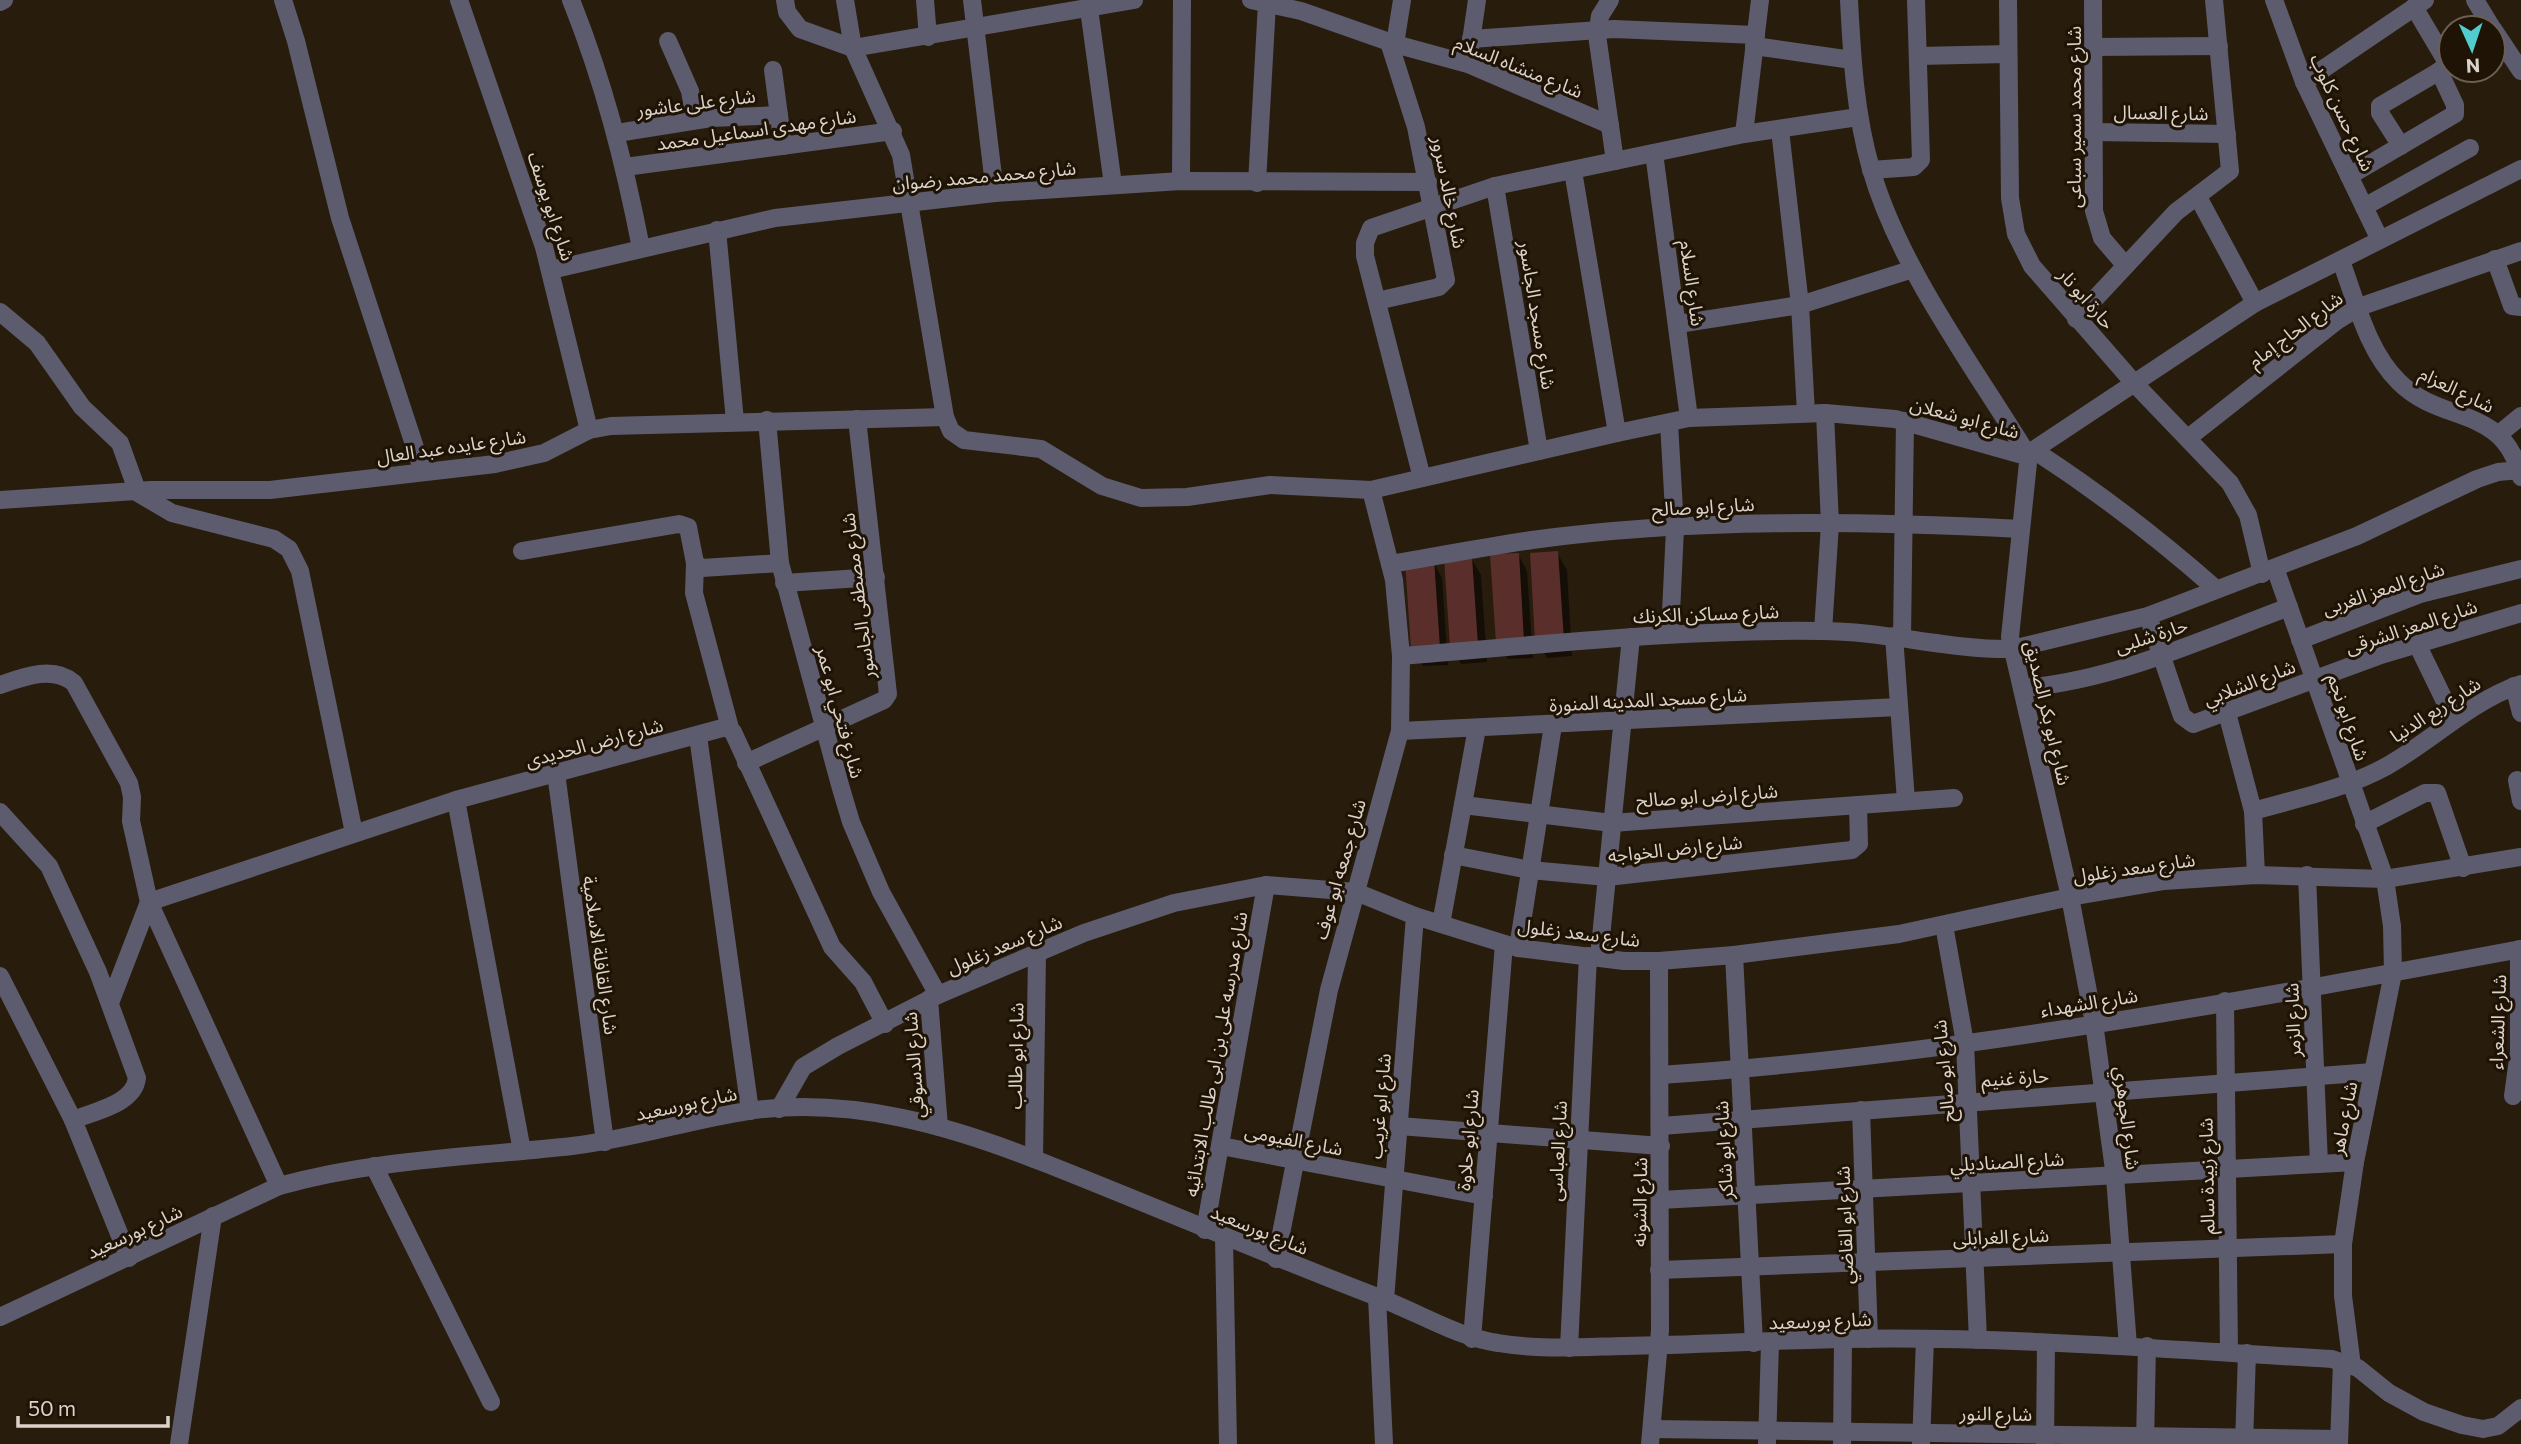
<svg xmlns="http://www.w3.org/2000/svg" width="2521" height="1444" viewBox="0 0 2521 1444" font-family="Commissioner,'Noto Sans Arabic',sans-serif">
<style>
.shadow{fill:#0007}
.building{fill:#5a2f2b}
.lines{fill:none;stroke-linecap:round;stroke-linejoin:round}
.minor{stroke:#5d5c6e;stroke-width:18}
.labels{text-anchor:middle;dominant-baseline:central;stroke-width:6;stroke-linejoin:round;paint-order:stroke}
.street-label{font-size:19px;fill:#dbd2c9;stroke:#1e1304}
</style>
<rect width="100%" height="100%" fill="#281c0c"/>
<g class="shadow">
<path d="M1557 553 1567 570 1572 656 1547 658 1537 641Z"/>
<path d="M1518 554 1527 571 1533 658 1508 659 1498 643Z"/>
<path d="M1471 558 1481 575 1487 662 1461 664 1452 647Z"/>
<path d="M1433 561 1442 578 1448 665 1423 666 1413 649Z"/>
</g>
<g class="building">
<path d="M1558 551 1564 640 1535 641 1530 553Z"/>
<path d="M1519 553 1524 641 1496 643 1490 554Z"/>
<path d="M1472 557 1478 645 1450 647 1444 558Z"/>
<path d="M1434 559 1440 648 1411 650 1405 561Z"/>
</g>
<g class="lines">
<g class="minor">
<path d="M283 0 296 41 340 218 423 472"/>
<path d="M459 0 544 247 589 430"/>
<path d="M571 0C604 83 624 161 641 248"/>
<path d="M785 0 787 12 800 29 853 48 1134 0"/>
<path d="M845 0 853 48 901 155 945 417 951 431 964 440 1041 449 1102 486 1141 498 1187 497 1270 485 1371 490 1617 433 1689 418 1717 417 1825 413 1895 419 2019 454 2029 453 2255 303 2521 169"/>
<path d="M925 0 928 37"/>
<path d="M972 0 995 193"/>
<path d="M1251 0 1301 11 1395 44 1468 64 1610 125"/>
<path d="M1610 0 1600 16 1597 35 1615 161"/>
<path d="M1849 0C1852 58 1855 113 1871 169 1899 267 1974 367 2027 454"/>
<path d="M2008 0 2010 198 2016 234 2032 266 2134 383 2230 483 2248 515 2262 574"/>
<path d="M2093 0 2094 211 2102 238 2125 265"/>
<path d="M2274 0 2304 82 2380 240"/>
<path d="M2475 0 2492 28"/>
<path d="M0 2 4 0"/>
<path d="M1089 9 1113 185"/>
<path d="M2493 29 2521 71"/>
<path d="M1471 39 1614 29 1756 35"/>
<path d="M668 41 690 91 695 120"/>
<path d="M1395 44 1402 0"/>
<path d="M1754 46 1852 60"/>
<path d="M2093 47 2219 46"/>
<path d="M1470 48 1477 0"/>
<path d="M1918 56 2008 54"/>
<path d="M773 70 783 146"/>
<path d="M2304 82 2425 0"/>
<path d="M1780 130 1800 305 1806 413"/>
<path d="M2094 132 2227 134"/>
<path d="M617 133 711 118 779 115"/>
<path d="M1744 134 1760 0"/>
<path d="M2401 146 2380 113V106L2443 69 2446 61 2414 7"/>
<path d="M1654 153 1689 418"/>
<path d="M625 167 893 131"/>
<path d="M1871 170 1914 167 1921 160 1916 0"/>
<path d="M1573 171 1617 433"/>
<path d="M2349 176 2455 114V105L2439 71"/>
<path d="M1181 181 1182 0"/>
<path d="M1257 183 1267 3"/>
<path d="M1495 186 1539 451"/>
<path d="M2198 197 2255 303"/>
<path d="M2364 207 2470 148"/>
<path d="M717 230 735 421"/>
<path d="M2495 259 2512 306 2521 307"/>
<path d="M2341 261C2356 301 2367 351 2399 382 2442 425 2503 404 2521 477"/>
<path d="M551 270 775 218 995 193 1181 181 1428 182"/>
<path d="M1377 301 1439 287 1446 280 1416 127 1389 42"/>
<path d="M0 312 37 343 82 407 120 443 138 493 172 513 274 539 289 549 300 571 354 833"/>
<path d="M2076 319 2176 212 2230 171 2214 0"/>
<path d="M1678 324 1800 305 1913 269"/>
<path d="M767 420 780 563 840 785 851 822 881 892 938 995"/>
<path d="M1669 423 1675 528 1670 634"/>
<path d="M2499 434 2521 416"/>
<path d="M2188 438 2338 320 2359 307 2521 251"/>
<path d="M2035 451C2100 493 2158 538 2216 589"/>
<path d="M2029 453 2010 637 2070 897 2094 1023 2115 1177 2128 1346"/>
<path d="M1422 478 1365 256V243L1371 228 1495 186 1744 134 1858 117"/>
<path d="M0 500 151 490H270L495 464 544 453 589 430 611 426 945 417"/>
<path d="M522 551 679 524 688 527 695 563 702 568 780 563"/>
<path d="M695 563 694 593 730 728"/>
<path d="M1390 564C1437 556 1485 547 1532 540 1693 518 1859 521 2021 529"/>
<path d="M2275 568 2385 879 2392 926 2393 973 2355 1162 2343 1244V1296L2352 1366"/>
<path d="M784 583 876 577"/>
<path d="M2148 616 2182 716 2193 724 2378 656 2521 613"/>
<path d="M1823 631 1830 524 1825 413"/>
<path d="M1894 636 1906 801"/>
<path d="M1902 637 1905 421"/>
<path d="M2300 640 2420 594 2521 569"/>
<path d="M2417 644 2454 720"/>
<path d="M1401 656C1541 645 1681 629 1821 631 1885 631 1948 650 2012 649L2148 616 2177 605 2357 536 2477 479 2498 472 2521 470"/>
<path d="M0 685C23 677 53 665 74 683L129 783 132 797 131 821 149 902 279 1186"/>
<path d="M2514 686 2521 713"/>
<path d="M2022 688C2114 681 2203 639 2289 607"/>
<path d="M2227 713 2253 811 2256 875"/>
<path d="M1400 731 1899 707"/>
<path d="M698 736 750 1111"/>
<path d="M746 763 884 700 888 694 857 419"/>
<path d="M556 773 605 1142"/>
<path d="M2517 780 2521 801"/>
<path d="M456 800 522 1151"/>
<path d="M1463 805 1612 823 1954 798"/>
<path d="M2253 811C2299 798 2345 789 2387 766 2433 740 2471 701 2521 684"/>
<path d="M0 812 49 866 98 972 137 1078C134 1104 95 1111 73 1120"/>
<path d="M2364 824 2425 793H2437L2463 868"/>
<path d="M1453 855 1530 870 1607 877 1852 850 1859 844 1858 805"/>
<path d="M2307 875 2319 1164"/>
<path d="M1441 924 1477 728"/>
<path d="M1944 925 1965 1043 1978 1340"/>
<path d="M1518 948 1553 725"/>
<path d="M1734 955 1754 1343"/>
<path d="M1599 957 1631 637"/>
<path d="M0 976 73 1120 129 1258"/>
<path d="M929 999 939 1127"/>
<path d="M2225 1001 2229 1352"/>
<path d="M110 1003 149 902 456 800 726 727 733 732 832 947 863 982 885 1024"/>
<path d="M1660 1075C1949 1056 2236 1002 2521 949"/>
<path d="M2513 1096 2519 1052V949"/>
<path d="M779 1109 803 1067 838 1046 938 995 1084 933 1174 903 1266 885 1356 892 1415 916 1518 948 1624 961H1659L1734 955 1899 934 2070 897 2164 881 2256 875 2385 879 2521 857"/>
<path d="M1861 1110 1869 1339"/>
<path d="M1399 1126 1661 1146"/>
<path d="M1661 1126 2373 1072"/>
<path d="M1221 1146 1484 1196"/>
<path d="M1034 1159 1037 953"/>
<path d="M374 1166 491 1402"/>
<path d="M1660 1200 2355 1162"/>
<path d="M1205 1230 1266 885"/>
<path d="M1224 1238 1228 1444"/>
<path d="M1276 1259 1329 990 1400 731 1401 656 1394 580 1371 490"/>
<path d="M1659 1270 2343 1244"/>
<path d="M1377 1297 1384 1444"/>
<path d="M1385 1300 1415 916"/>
<path d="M0 1317 279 1186C376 1159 473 1157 572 1146 632 1139 689 1120 748 1111 851 1096 952 1126 1047 1164 1158 1208 1268 1255 1380 1298 1419 1313 1457 1337 1498 1343 1539 1350 1582 1347 1624 1346 1698 1345 1772 1340 1846 1339 2008 1336 2170 1350 2332 1359L2358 1368 2389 1393 2424 1412 2462 1425 2483 1429 2498 1426 2521 1408"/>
<path d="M1472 1339 1504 944"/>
<path d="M1569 1348 1588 956"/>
<path d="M1652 1429 2339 1439"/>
<path d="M179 1444 213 1216"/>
<path d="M1650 1444 1660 1330 1659 961"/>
<path d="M1767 1444 1770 1343"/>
<path d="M1842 1444 1843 1339"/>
<path d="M1921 1444 1925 1339"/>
<path d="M2045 1444 2046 1343"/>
<path d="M2145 1444 2147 1346"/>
<path d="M2244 1444 2247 1353"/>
<path d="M2339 1444 2342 1362"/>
</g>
</g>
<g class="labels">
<g class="street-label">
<text transform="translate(1519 66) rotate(22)">شارع منشاه السلام</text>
<text transform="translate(696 102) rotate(-7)">شارع على عاشور</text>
<text transform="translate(2161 112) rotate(1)">شارع العسال</text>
<text transform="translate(2343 112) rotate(65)">شارع حسن كلوب</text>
<text transform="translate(2073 117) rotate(-90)">شارع محمد سمير سباعى</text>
<text transform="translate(756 129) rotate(-8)">شارع مهدى اسماعيل محمد</text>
<text transform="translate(984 175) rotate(-5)">شارع محمد محمد رضوان</text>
<text transform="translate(1450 192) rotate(79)">شارع خالد سرور</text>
<text transform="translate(552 206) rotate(72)">شارع ابو يوسف</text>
<text transform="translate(1693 283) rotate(82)">شارع السلام</text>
<text transform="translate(2087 298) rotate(49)">حارة ابو نار</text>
<text transform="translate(1538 315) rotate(81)">شارع مسجد الجاسور</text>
<text transform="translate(2295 329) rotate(-37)">شارع الحاج إمام</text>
<text transform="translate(2457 389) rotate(26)">شارع العزام</text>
<text transform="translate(1965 417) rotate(15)">شارع ابو شعلان</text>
<text transform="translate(451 446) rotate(-8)">شارع عايده عبد العال</text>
<text transform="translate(1703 506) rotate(-3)">شارع ابو صالح</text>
<text transform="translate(2383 588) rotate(-19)">شارع المعز الغربى</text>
<text transform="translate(857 596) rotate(-97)">شارع مصطفى الجاسور</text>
<text transform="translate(1706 613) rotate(-2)">شارع مساكن الكرنك</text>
<text transform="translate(2411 626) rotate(-18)">شارع المعز الشرقى</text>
<text transform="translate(2151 635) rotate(-18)">حارة شلبى</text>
<text transform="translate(2249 682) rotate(-21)">شارع الشلابي</text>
<text transform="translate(1648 699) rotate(-3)">شارع مسجد المدينه المنورة</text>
<text transform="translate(2435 709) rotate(-33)">شارع ربع الدنيا</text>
<text transform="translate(841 712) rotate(75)">شارع فتحي ابو عمر</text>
<text transform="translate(2049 713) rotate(77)">شارع ابو بكر الصديق</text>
<text transform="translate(2349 717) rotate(71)">شارع ابو نجم</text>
<text transform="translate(594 742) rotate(-15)">شارع ارض الحديدى</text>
<text transform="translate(1707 795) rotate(-4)">شارع ارض ابو صالح</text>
<text transform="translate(1675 848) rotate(-6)">شارع ارض الخواجه</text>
<text transform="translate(2134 867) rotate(-8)">شارع سعد زغلول</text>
<text transform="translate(1339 869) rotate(-74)">شارع جمعه ابو عوف</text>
<text transform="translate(1579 932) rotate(7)">شارع سعد زغلول</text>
<text transform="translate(1004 944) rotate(-23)">شارع سعد زغلول</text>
<text transform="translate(601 955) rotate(82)">شارع القافلة الاسلامية</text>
<text transform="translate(2089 1002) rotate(-9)">شارع الشهداء</text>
<text transform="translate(2292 1020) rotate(-92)">شارع الزمر</text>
<text transform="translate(2497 1022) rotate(-88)">شارع الشعراء</text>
<text transform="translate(1215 1054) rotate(-80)">شارع مدرسه على بن ابى طالب الابتدائيه</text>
<text transform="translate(1015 1056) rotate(-89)">شارع ابو طالب</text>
<text transform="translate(913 1065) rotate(-94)">شارع الدسوقي</text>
<text transform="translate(1943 1071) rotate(-95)">شارع ابو صالح</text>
<text transform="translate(2015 1077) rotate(-4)">حارة غنيم</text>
<text transform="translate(686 1103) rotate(-12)">شارع بورسعيد</text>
<text transform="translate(1379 1106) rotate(-85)">شارع ابو غريب</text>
<text transform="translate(2128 1118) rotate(83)">شارع الجوهري</text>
<text transform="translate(2343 1118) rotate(-79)">شارع ماهر</text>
<text transform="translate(1294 1139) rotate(11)">شارع الفيومى</text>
<text transform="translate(1467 1140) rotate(-85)">شارع ابو حلاوة</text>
<text transform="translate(1723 1150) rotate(-93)">شارع ابو شاكر</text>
<text transform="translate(1557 1151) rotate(-87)">شارع العباسى</text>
<text transform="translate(2007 1161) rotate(-3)">شارع الصناديلي</text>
<text transform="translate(2206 1176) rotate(-91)">شارع زبيدة سالم</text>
<text transform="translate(1639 1202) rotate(-89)">شارع الشونه</text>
<text transform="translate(1844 1225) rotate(-92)">شارع ابو القاضي</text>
<text transform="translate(1260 1229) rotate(22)">شارع بورسعيد</text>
<text transform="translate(134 1231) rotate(-25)">شارع بورسعيد</text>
<text transform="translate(2001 1236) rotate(-2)">شارع الغرابلى</text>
<text transform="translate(1820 1320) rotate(-2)">شارع بورسعيد</text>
<text transform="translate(1996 1413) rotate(1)">شارع النور</text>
</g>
</g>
<g transform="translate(2472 49) rotate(177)"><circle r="33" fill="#1e1304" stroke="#6a5f53" stroke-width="2"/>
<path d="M0-5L12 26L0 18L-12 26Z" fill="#52cdcf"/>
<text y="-10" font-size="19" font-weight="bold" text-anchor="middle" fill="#dbd2c9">N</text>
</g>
<path d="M18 1416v10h150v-10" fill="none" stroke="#dbd2c9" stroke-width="3.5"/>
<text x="28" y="1416" font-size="21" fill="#dbd2c9" stroke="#1e1304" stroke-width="5" paint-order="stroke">50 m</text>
</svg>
